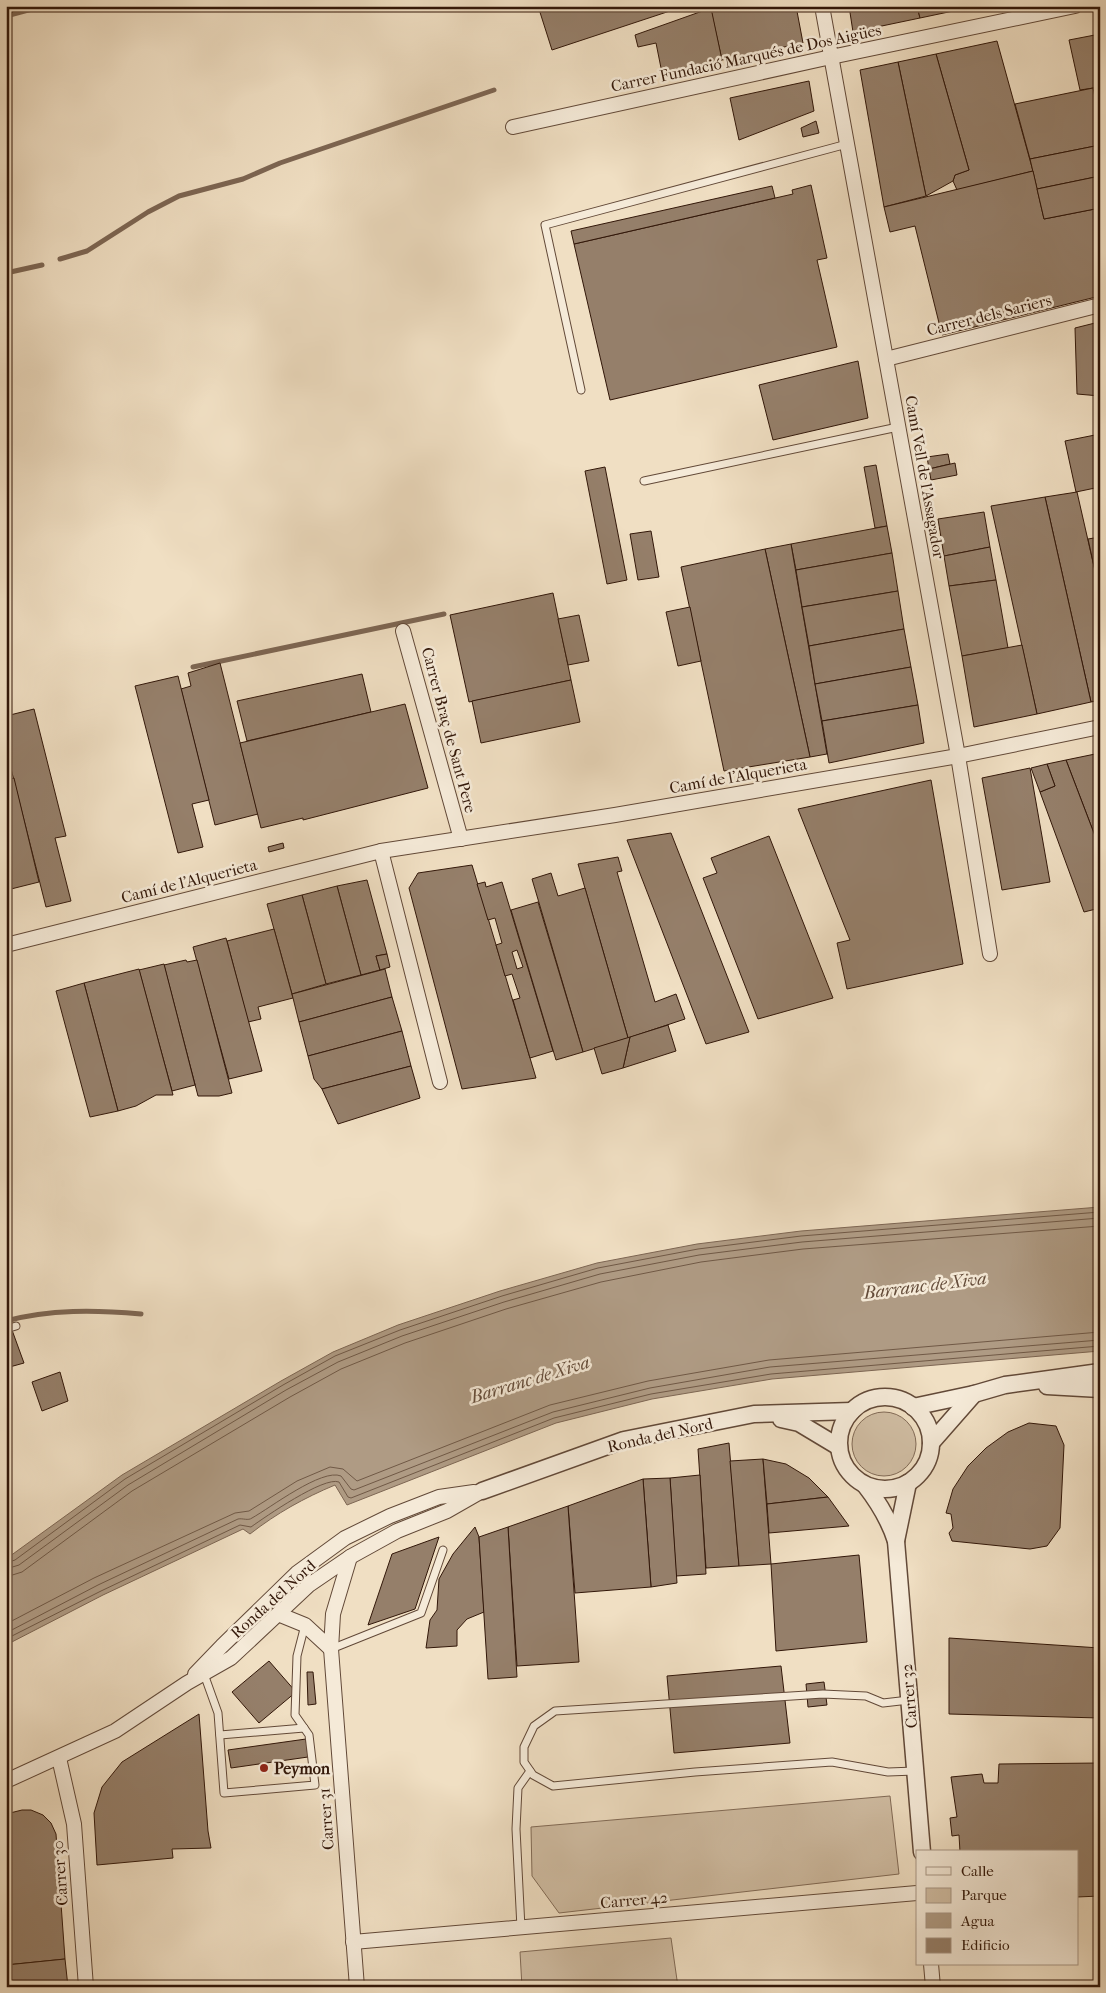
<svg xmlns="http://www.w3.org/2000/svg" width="1106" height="1993" viewBox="0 0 1106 1993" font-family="'IM FELL French Canon',serif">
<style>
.green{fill:#d0bda3;stroke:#816a56}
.water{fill:#af9b84;stroke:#7d6653}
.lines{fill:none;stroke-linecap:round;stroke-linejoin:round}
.shore{stroke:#705946;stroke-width:1}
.stream{stroke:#7d6653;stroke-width:5}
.building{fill:#957f6a;stroke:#321709;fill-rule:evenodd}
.service-casing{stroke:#624938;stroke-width:9}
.minor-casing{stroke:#624938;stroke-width:16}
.tertiary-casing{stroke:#624938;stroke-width:19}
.service{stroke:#f5ead8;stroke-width:7}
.minor{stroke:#f5ead8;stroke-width:14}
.tertiary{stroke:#f5ead8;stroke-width:16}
.poi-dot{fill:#8f2418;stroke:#f5ead8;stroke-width:2}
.labels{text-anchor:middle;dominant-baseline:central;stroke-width:5;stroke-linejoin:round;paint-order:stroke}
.street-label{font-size:16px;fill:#321709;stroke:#f5ead8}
.poi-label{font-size:16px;font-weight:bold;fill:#321709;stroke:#f5ead8;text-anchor:start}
.water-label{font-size:18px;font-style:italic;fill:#644c3a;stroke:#f5ead8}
</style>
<rect width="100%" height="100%" fill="#f0dfc3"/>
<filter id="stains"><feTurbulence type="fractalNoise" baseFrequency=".004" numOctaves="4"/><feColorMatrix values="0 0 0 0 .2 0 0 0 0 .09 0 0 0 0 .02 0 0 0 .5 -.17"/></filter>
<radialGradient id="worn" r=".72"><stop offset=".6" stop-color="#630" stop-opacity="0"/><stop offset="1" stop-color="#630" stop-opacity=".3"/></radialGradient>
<g class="green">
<circle cx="884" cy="1444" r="32"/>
<path d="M890 1796 899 1874 559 1913 532 1876 531 1827Z"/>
<path d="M671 1938 678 1987H522L520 1952Z"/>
</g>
<path class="water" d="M1100 1207V1351L772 1379 652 1399 556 1423 347 1505 335 1485C304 1498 277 1513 250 1534L243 1529 103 1595 6 1645V1559L122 1475 281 1381 333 1352 398 1325 500 1291 597 1263 697 1244 801 1231Z"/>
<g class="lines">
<g class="shore">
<path d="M6 1563 15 1560 125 1479 283 1385 335 1356 400 1330 502 1296 598 1268 698 1249 801 1236 1100 1212"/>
<path d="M6 1569 19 1565 128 1485 286 1390 338 1362 402 1336 504 1302 600 1274 699 1255 802 1242 1100 1218"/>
<path d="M6 1577 22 1572 132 1491 290 1397 341 1369 405 1343 506 1309 601 1282 701 1262 803 1249 1100 1226"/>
<path d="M6 1624 94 1578 235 1513 249 1511 297 1481 330 1467 343 1469 357 1481 550 1405 648 1381 769 1360 1100 1332"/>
<path d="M6 1633 98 1585 238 1519C243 1518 248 1521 252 1518 270 1508 322 1468 341 1476L351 1489 354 1490 553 1412 650 1388 770 1367 1100 1340"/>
<path d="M6 1639 101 1591 240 1525 251 1527C265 1517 324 1476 339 1482L348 1497 351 1498 554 1418 651 1394 771 1374 1100 1346"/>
</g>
<g class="stream">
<path d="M6 16 43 6"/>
<path d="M60 259 87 251 148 212 179 196 243 179 280 163 494 90"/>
<path d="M6 273 42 265"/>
<path d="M193 667 444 614"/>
<path d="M6 1321C50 1309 96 1310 141 1314"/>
</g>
</g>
<g class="building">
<path d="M538 6H685L552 50Z"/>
<path d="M710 6H796L803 43 722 60Z"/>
<path d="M849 6H917L920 18 853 32Z"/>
<path d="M917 6H977L920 18Z"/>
<path d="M711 8 722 60 662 73 656 43 638 47 635 35Z"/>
<path d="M1100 34V87L1080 90 1069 40Z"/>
<path d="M997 41 1033 171 957 190 953 181 955 175 969 170 936 54Z"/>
<path d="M936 54 969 170 955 175 953 181 926 196 898 62Z"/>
<path d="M898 62 926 196 884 207 860 70Z"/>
<path d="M809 81 814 111 739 140 730 98Z"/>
<path d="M1093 88 1100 120V145L1030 159 1015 104Z"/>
<path d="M816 121 819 133 803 137 801 128Z"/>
<path d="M1100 145V176L1037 189 1030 159Z"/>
<path d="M1033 171 1044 219 1100 208V296L942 335 915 226 890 232 884 207Z"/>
<path d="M1100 176V208L1044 219 1037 189Z"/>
<path d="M811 185 827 258 817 260 837 347 610 400 574 244 793 194 792 190Z"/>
<path d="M772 186 775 198 574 244 571 231Z"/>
<path d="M1099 322 1100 396 1077 394 1075 328Z"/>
<path d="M858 361 868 418 773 440 759 385Z"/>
<path d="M1100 434V487L1076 492 1065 441Z"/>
<path d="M948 454 950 464 929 469 927 457Z"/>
<path d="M955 463 957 475 931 480 929 469Z"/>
<path d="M876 465 887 526 875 528 864 467Z"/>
<path d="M605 467 627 580 607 584 585 471Z"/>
<path d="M1077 492 1100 593V700L1091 702 1045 497Z"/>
<path d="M1045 497 1091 702 1037 714 991 506Z"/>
<path d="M984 512 990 547 944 556 938 519Z"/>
<path d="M887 526 892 553 796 570 791 544Z"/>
<path d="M651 531 659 577 638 580 630 534Z"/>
<path d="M1100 537V593L1088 539Z"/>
<path d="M791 544 827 754 810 757 765 549Z"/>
<path d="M990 547 996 580 949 586 944 556Z"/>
<path d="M765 549 810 757 724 771 681 567Z"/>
<path d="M892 553 898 591 802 607 796 570Z"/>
<path d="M996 580 1008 648 962 656 949 586Z"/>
<path d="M898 591 904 629 809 646 802 607Z"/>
<path d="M553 593 571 680 469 702 450 615Z"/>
<path d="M690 607 701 661 678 666 666 612Z"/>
<path d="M579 615 589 661 568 665 558 619Z"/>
<path d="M904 629 911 667 815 684 809 646Z"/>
<path d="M1022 645 1037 714 974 727 962 656Z"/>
<path d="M220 663 258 814 215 825 181 689 191 686 188 673Z"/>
<path d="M911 667 918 705 822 721 815 684Z"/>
<path d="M362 674 371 712 247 741 237 701Z"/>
<path d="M178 676 209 800 192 804 203 847 178 853 135 686Z"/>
<path d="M571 680 580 722 481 743 472 701Z"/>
<path d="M405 704 428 788 303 820V818L261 828 240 743Z"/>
<path d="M918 705 924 743 829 763 822 721Z"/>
<path d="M34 709 66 836 55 838 71 901 46 907 6 749V716Z"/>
<path d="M1100 753V849L1066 760Z"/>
<path d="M1066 760 1100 849V908L1084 912 1040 792 1055 786 1047 764Z"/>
<path d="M1047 764 1055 786 1040 792 1031 768Z"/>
<path d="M1030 768 1050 882 1002 890 982 778Z"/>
<path d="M14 778 39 882 7 890 6 780Z"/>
<path d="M931 780 963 964 847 989 837 943 850 940 798 809Z"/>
<path d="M671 833 749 1032 706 1044 627 840Z"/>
<path d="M769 836 833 998 758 1019 703 878 717 873 711 858Z"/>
<path d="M283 843 284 848 269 852 268 847Z"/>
<path d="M618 857 622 871 617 872 655 1002 676 994 685 1019 628 1038 578 864Z"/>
<path d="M472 865 536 1078 462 1089 409 888 418 873Z"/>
<path d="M551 873 558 896 585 888 628 1038 583 1052 532 879Z"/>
<path d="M367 880 387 954 376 956 380 970 361 975 337 886Z"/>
<path d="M485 882 486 887 502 882 553 1051 530 1058 513 1000 520 998 512 974 505 976 496 945 502 943 495 918 488 920 477 884ZM517 950 523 967 517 969 512 952Z"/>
<path d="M337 886 361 975 326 984 302 895Z"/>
<path d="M302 895 326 984 292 994 267 904Z"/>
<path d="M538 902 583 1052 556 1060 511 910Z"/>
<path d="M274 929 293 998 258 1007 261 1019 248 1022 227 941Z"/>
<path d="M226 938 262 1071 229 1079 193 947Z"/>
<path d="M387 954 390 967 380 970 376 956Z"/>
<path d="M186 960 187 962 197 960 232 1093 219 1096H198L164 965Z"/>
<path d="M164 964 195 1085 172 1091 139 970Z"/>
<path d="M139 969 173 1095H156L136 1106 118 1111 84 983Z"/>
<path d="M385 969 392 997 299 1022 292 994Z"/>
<path d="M84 983 118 1111 90 1117 56 991Z"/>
<path d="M392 997 402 1031 308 1056 299 1022Z"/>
<path d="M668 1025 676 1051 623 1068 630 1037Z"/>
<path d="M402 1031 411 1066 322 1089 314 1079 308 1056Z"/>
<path d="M630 1037 623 1068 602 1074 594 1048Z"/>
<path d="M411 1066 420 1098 338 1124 322 1089Z"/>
<path d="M12 1330 24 1363 6 1368V1331Z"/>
<path d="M60 1372 68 1401 42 1411 32 1382Z"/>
<path d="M1029 1423 1056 1426 1064 1445 1060 1528 1047 1546 1030 1549 952 1541 949 1533 953 1528 951 1514 946 1513 953 1489 968 1466 986 1448 1008 1432Z"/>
<path d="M729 1443 739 1566 706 1568 698 1449Z"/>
<path d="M763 1459 771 1564 739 1566 730 1461Z"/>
<path d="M763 1459 786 1464 809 1478 828 1497 767 1504Z"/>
<path d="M700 1475 706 1574 676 1576 670 1478Z"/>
<path d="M670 1478 677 1583 651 1587 643 1479Z"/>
<path d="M643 1479 651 1587 575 1593 568 1506Z"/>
<path d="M828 1497 849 1526 769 1533 767 1504Z"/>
<path d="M568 1506 579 1662 517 1666 508 1527Z"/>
<path d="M475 1527 479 1537 484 1612 467 1619 457 1630V1646L426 1648 430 1620 437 1610 439 1579 453 1554Z"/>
<path d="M508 1527 517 1677 488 1679 479 1537Z"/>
<path d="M439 1537 415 1609 368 1625 392 1554Z"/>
<path d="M859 1555 867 1642 776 1651 771 1564Z"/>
<path d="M949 1638 1100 1648V1718L949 1714Z"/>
<path d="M269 1661 296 1692 259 1723 232 1692Z"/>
<path d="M781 1666 790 1743 674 1753 667 1676Z"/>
<path d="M307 1672H313L316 1704 308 1705Z"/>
<path d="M824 1682 827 1705 808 1707 806 1684Z"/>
<path d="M199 1714 208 1831 211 1848 172 1849 173 1858 97 1865 94 1813 102 1787 122 1762Z"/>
<path d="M306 1739 308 1757 231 1768 228 1750Z"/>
<path d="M1100 1763V1896L1077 1897V1852H960L959 1835 952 1836 950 1818 957 1817 951 1777 982 1774 984 1783H998L999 1764Z"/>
<path d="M22 1810H31L43 1815 51 1823 56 1834 65 1959 6 1965V1814Z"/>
<path d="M65 1959 68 1987H6V1965Z"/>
</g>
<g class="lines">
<g class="service-casing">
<g id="service">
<path d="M581 390 545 225 847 144"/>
<path d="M644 481 898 427"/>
<path d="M6 1329 16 1326"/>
<path d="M331 1649 421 1613 443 1550"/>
<path d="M204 1674 218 1713 224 1793 315 1785 309 1735 295 1715 297 1656 305 1625"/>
<path d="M909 1700 883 1703 866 1696 823 1694 555 1711 534 1726 524 1747V1762L533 1775 553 1786 695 1772 832 1762 888 1772 915 1771"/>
<path d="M220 1735 304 1728"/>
<path d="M521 1928 516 1829 518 1788 530 1771"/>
</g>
</g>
<g class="minor-casing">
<g id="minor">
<path d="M822 6 958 756 990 954"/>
<path d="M513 127 831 57 1075 6"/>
<path d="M886 359 1100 305"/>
<path d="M403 631 461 839"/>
<path d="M381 851 440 1082"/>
<path d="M6 945 381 851 615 815 958 756 1100 727"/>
<path d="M350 1557 333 1614 331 1649 357 1987"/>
<path d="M278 1614 305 1625 331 1649"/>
<path d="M195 1674 222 1646 297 1573 345 1538 390 1516 439 1497 474 1492"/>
<path d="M59 1758 74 1824 86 1987"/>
<path d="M6 1781 115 1731 187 1683 231 1658 309 1585 350 1557 397 1531 447 1511 482 1491"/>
<path d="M353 1942 917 1893"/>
<path d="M931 1964 933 1987"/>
</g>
</g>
<g class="tertiary-casing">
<g id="tertiary">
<path d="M1047 1386 1100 1389"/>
<circle cx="885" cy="1443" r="46"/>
<path d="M913 1407 974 1394 1005 1385 1100 1372"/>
<path d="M781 1419 799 1423 839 1447"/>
<path d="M931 1443 974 1394"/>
<path d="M865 1485C879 1503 889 1519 896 1541L922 1852"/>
<path d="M482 1491 624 1440 754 1414 852 1411"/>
<path d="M896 1541 908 1483"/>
</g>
</g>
<use href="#service" class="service"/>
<use href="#minor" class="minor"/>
<use href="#tertiary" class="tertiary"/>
</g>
<circle class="poi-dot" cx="264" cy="1768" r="5"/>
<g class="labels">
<g class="street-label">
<text transform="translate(746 58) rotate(-12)">Carrer Fundació Marqués de Dos Aigües</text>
<text transform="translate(989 315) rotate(-14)">Carrer dels Sariers</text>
<text transform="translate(925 477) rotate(80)">Camí Vell de l'Assagador</text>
<text transform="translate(449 730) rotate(75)">Carrer Braç de Sant Pere</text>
<text transform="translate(738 776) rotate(-10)">Camí de l'Alquerieta</text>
<text transform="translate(189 881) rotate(-14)">Camí de l'Alquerieta</text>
<text transform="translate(660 1435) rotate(-13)">Ronda del Nord</text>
<text transform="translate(273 1599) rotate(-42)">Ronda del Nord</text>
<text transform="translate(909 1696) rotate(-95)">Carrer 32</text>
<text transform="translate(326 1819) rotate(-94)">Carrer 31</text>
<text transform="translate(60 1873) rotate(-94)">Carrer 30</text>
<text transform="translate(634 1900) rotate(-5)">Carrer 42</text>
</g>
<g class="poi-label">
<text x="274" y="1768">Peymon</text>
</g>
<g class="water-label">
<text transform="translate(925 1286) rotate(-7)">Barranc de Xiva</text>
<text transform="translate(530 1380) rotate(-17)">Barranc de Xiva</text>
</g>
</g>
<rect width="1106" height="1993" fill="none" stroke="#f0dfc3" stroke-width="25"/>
<rect x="8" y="8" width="1091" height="1978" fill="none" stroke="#321709" stroke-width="2.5"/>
<rect x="12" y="12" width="1081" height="1968" fill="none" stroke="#321709"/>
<rect x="916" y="1850" width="162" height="115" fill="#f5ead8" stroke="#a79685"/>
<rect x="926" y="1867" width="25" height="8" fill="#f5ead8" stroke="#a79685"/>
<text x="961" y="1876" font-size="15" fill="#321709">Calle</text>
<rect x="926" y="1888" width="25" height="15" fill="#d0bda3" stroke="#a79685"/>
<text x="961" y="1900" font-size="15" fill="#321709">Parque</text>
<rect x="926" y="1913" width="25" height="15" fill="#af9b84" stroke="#a79685"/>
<text x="961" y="1926" font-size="15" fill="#321709">Agua</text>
<rect x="926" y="1938" width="25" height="15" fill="#957f6a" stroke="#a79685"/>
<text x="961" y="1950" font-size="15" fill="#321709">Edificio</text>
<rect width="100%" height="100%" filter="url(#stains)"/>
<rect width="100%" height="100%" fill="url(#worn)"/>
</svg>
